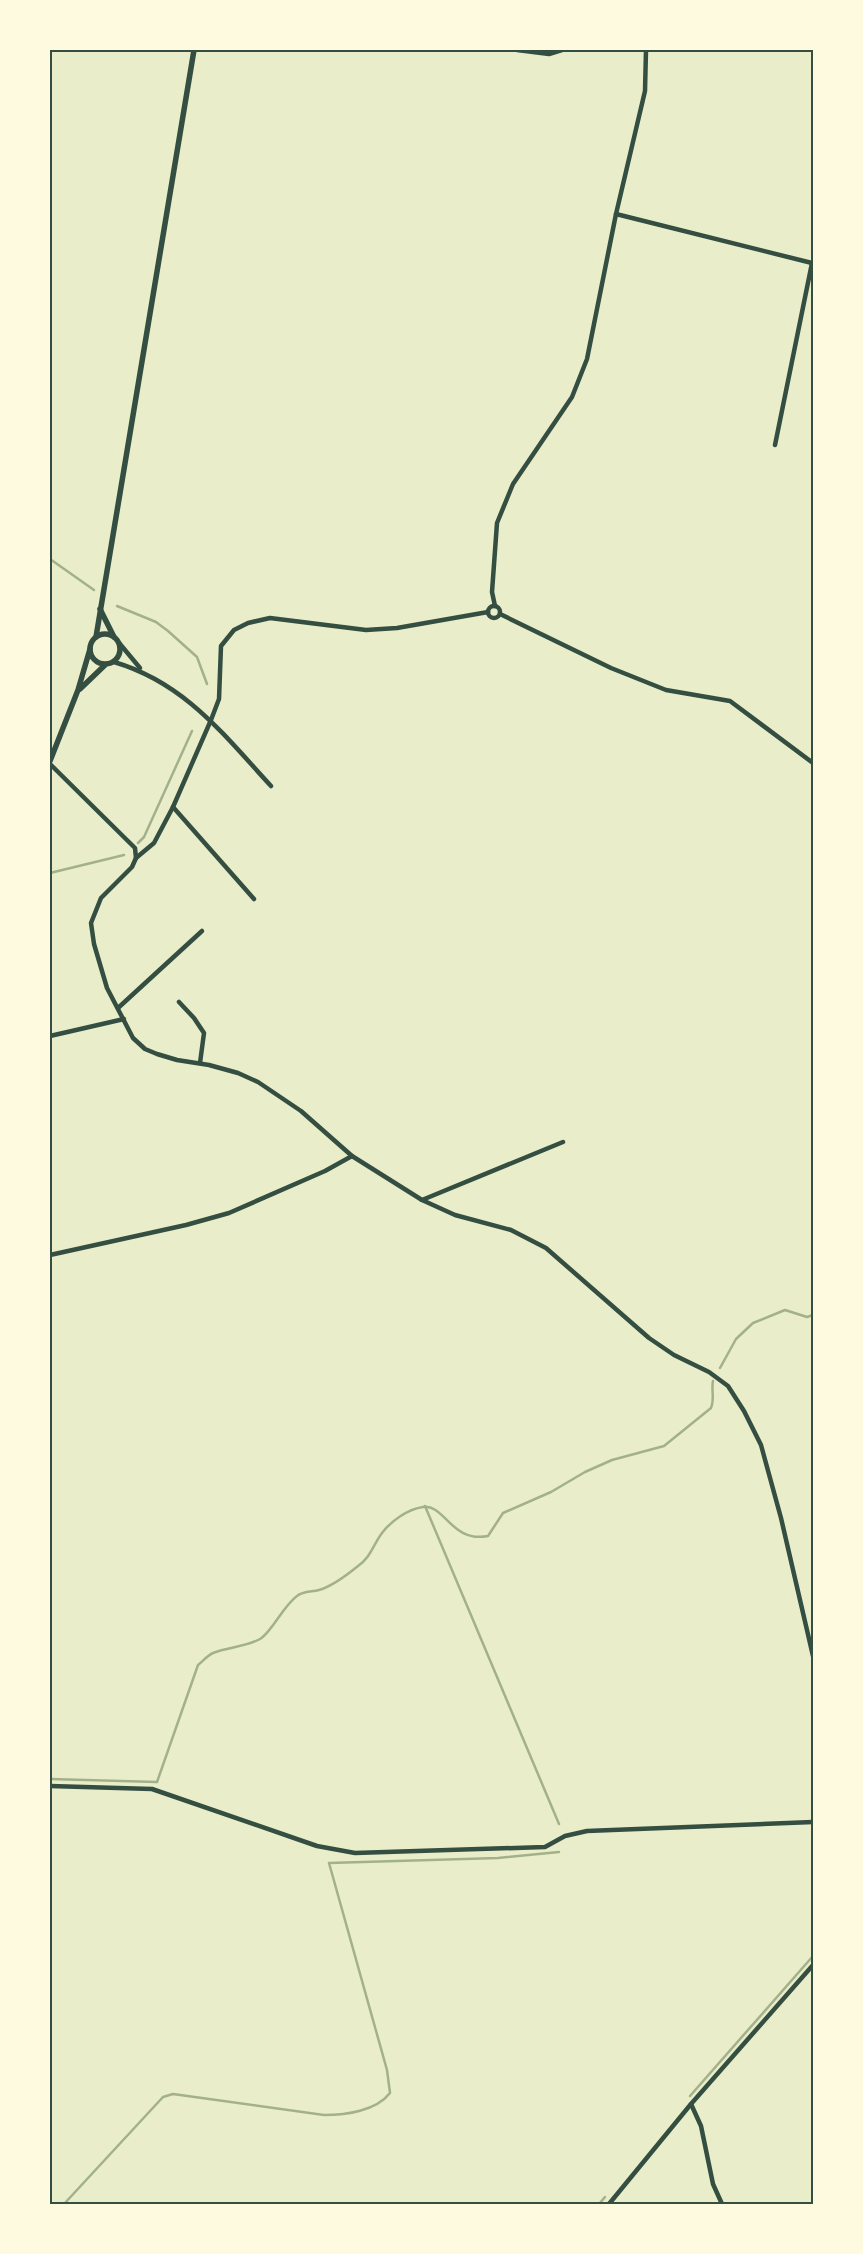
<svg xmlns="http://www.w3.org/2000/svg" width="863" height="2254" viewBox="0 0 863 2254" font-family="Georgia,serif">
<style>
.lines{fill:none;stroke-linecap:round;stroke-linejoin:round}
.stream{stroke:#a3b18a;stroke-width:2.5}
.minor{stroke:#344e41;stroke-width:4.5}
.secondary{stroke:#344e41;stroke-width:5.5}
.neatline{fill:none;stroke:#344e41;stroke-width:2}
</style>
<rect width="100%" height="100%" fill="#e9edc9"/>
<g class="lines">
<g class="stream">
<path d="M50 559 94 590"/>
<path d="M117 606 156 622 168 631 197 657 207 684"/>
<path d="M138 843 144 837 192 731"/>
<path d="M50 873 124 855"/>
<path d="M720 1368 736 1339 753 1323 785 1310 807 1317 813 1315"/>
<path d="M425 1506 559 1824"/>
<path d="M50 1779 157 1782 198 1665C203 1661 208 1655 213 1653 228 1647 246 1647 260 1639 272 1632 283 1606 297 1596 303 1591 312 1592 319 1590 333 1586 347 1575 358 1566 371 1557 373 1545 382 1533 391 1521 408 1509 423 1507 445 1504 451 1543 488 1536L503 1513 551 1492 585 1472 612 1460 664 1446 711 1408C715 1399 711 1391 713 1381"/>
<path d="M690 2096 813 1956"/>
<path d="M64 2204 163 2097 173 2094 324 2115C346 2115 376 2111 390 2093L387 2070 329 1863 498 1858 559 1852"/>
<path d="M599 2204 605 2197"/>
</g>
<g class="minor">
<path d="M517 50 549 54 562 50"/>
<path d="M616 214 812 263 775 445"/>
<circle cx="494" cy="612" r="6"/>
<path d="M495 606 492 592 497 523 513 484 572 397 587 359 616 214 645 91 646 50"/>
<path d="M500 614 611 668 666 690 730 701 813 763"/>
<path d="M120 644 140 668"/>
<path d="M114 662C185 683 223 734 271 786"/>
<path d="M50 764 135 848 136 858 132 867 101 898 91 923 94 944 107 988 133 1038 145 1049 157 1054 177 1060 209 1065 238 1073 258 1082 301 1111 352 1156 422 1200 455 1215 511 1230 546 1248 649 1338 674 1355 709 1372 728 1386 744 1411 761 1445 781 1518 813 1656"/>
<path d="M173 807 254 899"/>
<path d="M136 858 154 843 173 807 211 720 219 699 221 646 234 630 248 623 270 618 366 630 397 628 488 612"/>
<path d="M179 1002 194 1018 204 1033 200 1063"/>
<path d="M118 1008 202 931"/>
<path d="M50 1036 124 1019"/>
<path d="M422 1200 563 1142"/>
<path d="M50 1255 186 1225 229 1213 325 1171 352 1156"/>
<path d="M50 1786 152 1789 317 1846 355 1853 545 1847 565 1836 587 1831 813 1822"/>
<path d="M691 2104 701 2126 713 2184 722 2204"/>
<path d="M609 2204 691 2104 813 1965"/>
</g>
<g class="secondary">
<path d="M100 609 114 637"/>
<circle cx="105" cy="649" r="15"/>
<path d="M96 637 194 50"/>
<path d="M80 689 105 665"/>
<path d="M50 761 78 690 90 649"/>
</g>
</g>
<rect width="863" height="2254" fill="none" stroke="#fefae0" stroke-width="102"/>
<rect x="51" y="51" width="761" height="2152" class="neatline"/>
</svg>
